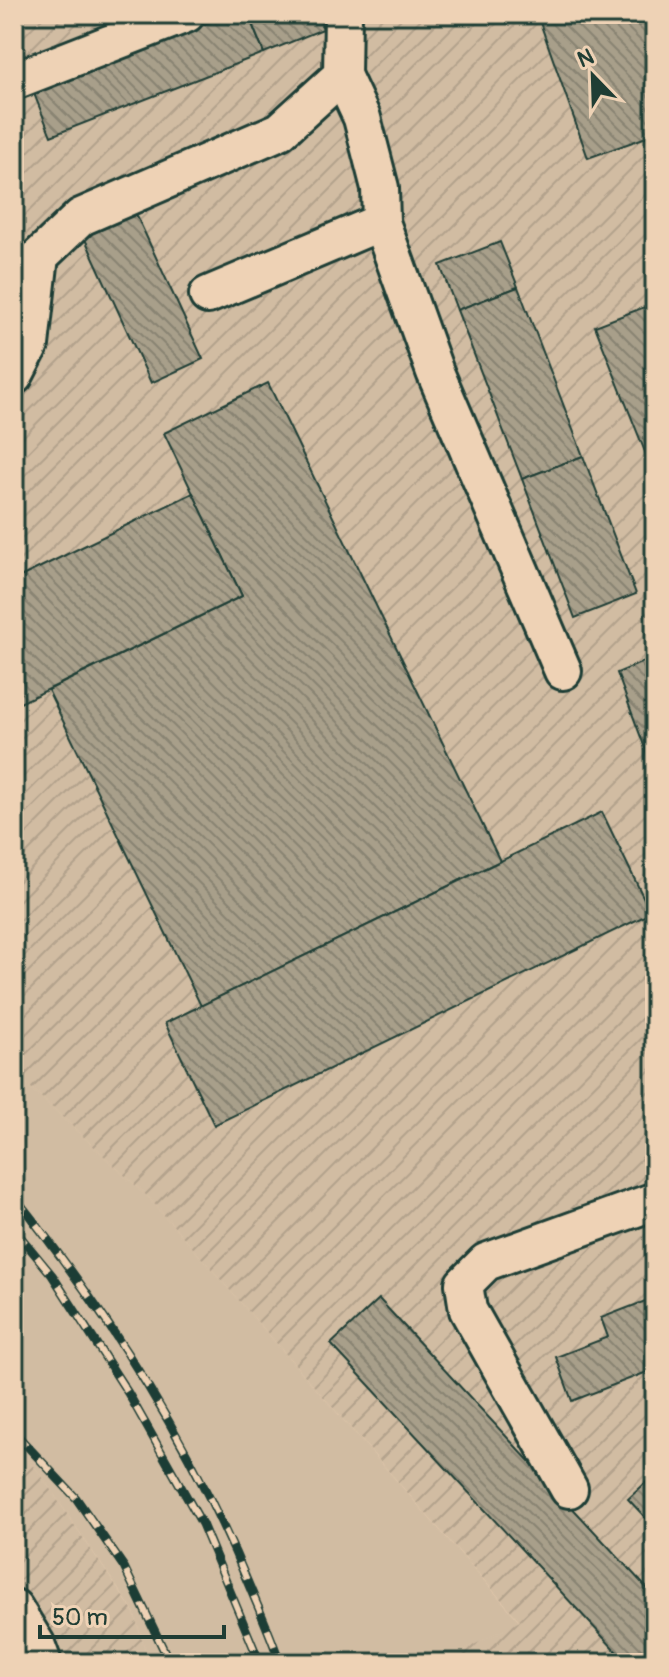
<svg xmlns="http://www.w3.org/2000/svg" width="669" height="1677" viewBox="0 0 669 1677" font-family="Pangolin,sans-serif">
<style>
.built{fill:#d1bca2}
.industrial{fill:url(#industrial-furrows)}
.building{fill:url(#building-back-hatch);stroke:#1f3d34;stroke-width:2}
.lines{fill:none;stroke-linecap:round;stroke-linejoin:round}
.minor-casing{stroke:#1f3d34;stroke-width:42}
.minor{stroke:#eed2b5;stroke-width:36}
.rail-casing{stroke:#1f3d34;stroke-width:9}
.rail{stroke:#eed2b5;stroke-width:6;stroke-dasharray:18;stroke-linecap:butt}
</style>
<defs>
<pattern id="industrial-furrows" width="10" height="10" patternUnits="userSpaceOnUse" patternTransform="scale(2)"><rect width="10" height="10" fill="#d1bca2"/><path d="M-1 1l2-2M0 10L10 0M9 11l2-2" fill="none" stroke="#b3a28c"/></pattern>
<pattern id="building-back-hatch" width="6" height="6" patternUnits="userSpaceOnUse" patternTransform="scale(2)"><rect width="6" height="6" fill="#a89f8a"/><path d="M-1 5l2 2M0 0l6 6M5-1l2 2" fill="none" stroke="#888372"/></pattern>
</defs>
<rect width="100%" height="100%" fill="#e2c9ad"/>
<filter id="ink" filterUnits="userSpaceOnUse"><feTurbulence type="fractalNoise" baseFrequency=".0125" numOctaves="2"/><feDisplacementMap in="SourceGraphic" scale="16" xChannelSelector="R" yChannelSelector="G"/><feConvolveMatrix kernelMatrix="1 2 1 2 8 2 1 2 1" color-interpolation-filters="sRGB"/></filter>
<g filter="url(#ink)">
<path class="built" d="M14 1072 149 1198 520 1622 439 1663H149L134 1612 38 1471 14 1446Z"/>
<g class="industrial">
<path d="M14 14H655V1663H439L520 1621 149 1198 14 1072Z"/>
<path d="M14 1446 38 1471 134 1613 149 1663H14Z"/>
</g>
<g class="building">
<path d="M231 14H248L264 53 51 136 33 91Z"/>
<path d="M248 14H317L323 29 264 53Z"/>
<path d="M537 14H655V134L588 158Z"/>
<path d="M136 214 203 359 151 383 84 237Z"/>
<path d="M500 242 518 287 457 310 440 265Z"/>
<path d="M518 287 583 456 522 479 457 310Z"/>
<path d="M655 303V477L595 326Z"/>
<path d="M268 383 500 861 201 1006 48 690 242 596 164 433Z"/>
<path d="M583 456 636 594 575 618 522 479Z"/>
<path d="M193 493 242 596 14 706V580Z"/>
<path d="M655 657V775L617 673Z"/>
<path d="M602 812 651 913 214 1125 165 1023Z"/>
<path d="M653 1298 655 1304V1369L572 1401 556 1357 608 1337 601 1318Z"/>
<path d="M379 1299 655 1597V1663H627L331 1344Z"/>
<path d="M655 1474V1528L628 1499Z"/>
</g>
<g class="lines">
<g class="minor-casing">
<g id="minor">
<path d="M342 75 362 118 380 188 381 222 435 372 563 671"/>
<path d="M14 81 186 14"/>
<path d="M208 295 381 222"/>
<path d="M14 376 30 345 40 256 81 217 280 131 342 75 343 14"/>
<path d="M569 1489 468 1310 464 1284 486 1262 655 1201"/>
<path d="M14 1608 36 1644 43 1663"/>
</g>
</g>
<use href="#minor" class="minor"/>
<g class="rail-casing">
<g id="rail">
<path d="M14 1196C111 1318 192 1445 251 1590 261 1614 272 1638 280 1663"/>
<path d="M14 1229 52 1275 128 1393 202 1524 260 1663"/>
<path d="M14 1432 76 1498 124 1567 170 1663"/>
</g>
</g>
<use href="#rail" class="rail"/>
</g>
</g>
<rect width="669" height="1677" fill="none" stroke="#eed2b5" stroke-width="48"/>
<rect x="24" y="24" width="621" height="1629" fill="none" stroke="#1f3d34" stroke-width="3" filter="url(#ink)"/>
<g transform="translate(593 76) rotate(337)" stroke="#eed2b5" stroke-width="6" paint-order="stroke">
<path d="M0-6L14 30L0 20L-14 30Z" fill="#1f3d34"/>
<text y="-12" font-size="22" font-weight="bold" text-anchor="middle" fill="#1f3d34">N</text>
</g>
<path d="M40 1625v12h184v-12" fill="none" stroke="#1f3d34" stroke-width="4"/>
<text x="52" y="1625" font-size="24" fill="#1f3d34" stroke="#eed2b5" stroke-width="6" paint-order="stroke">50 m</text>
</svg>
